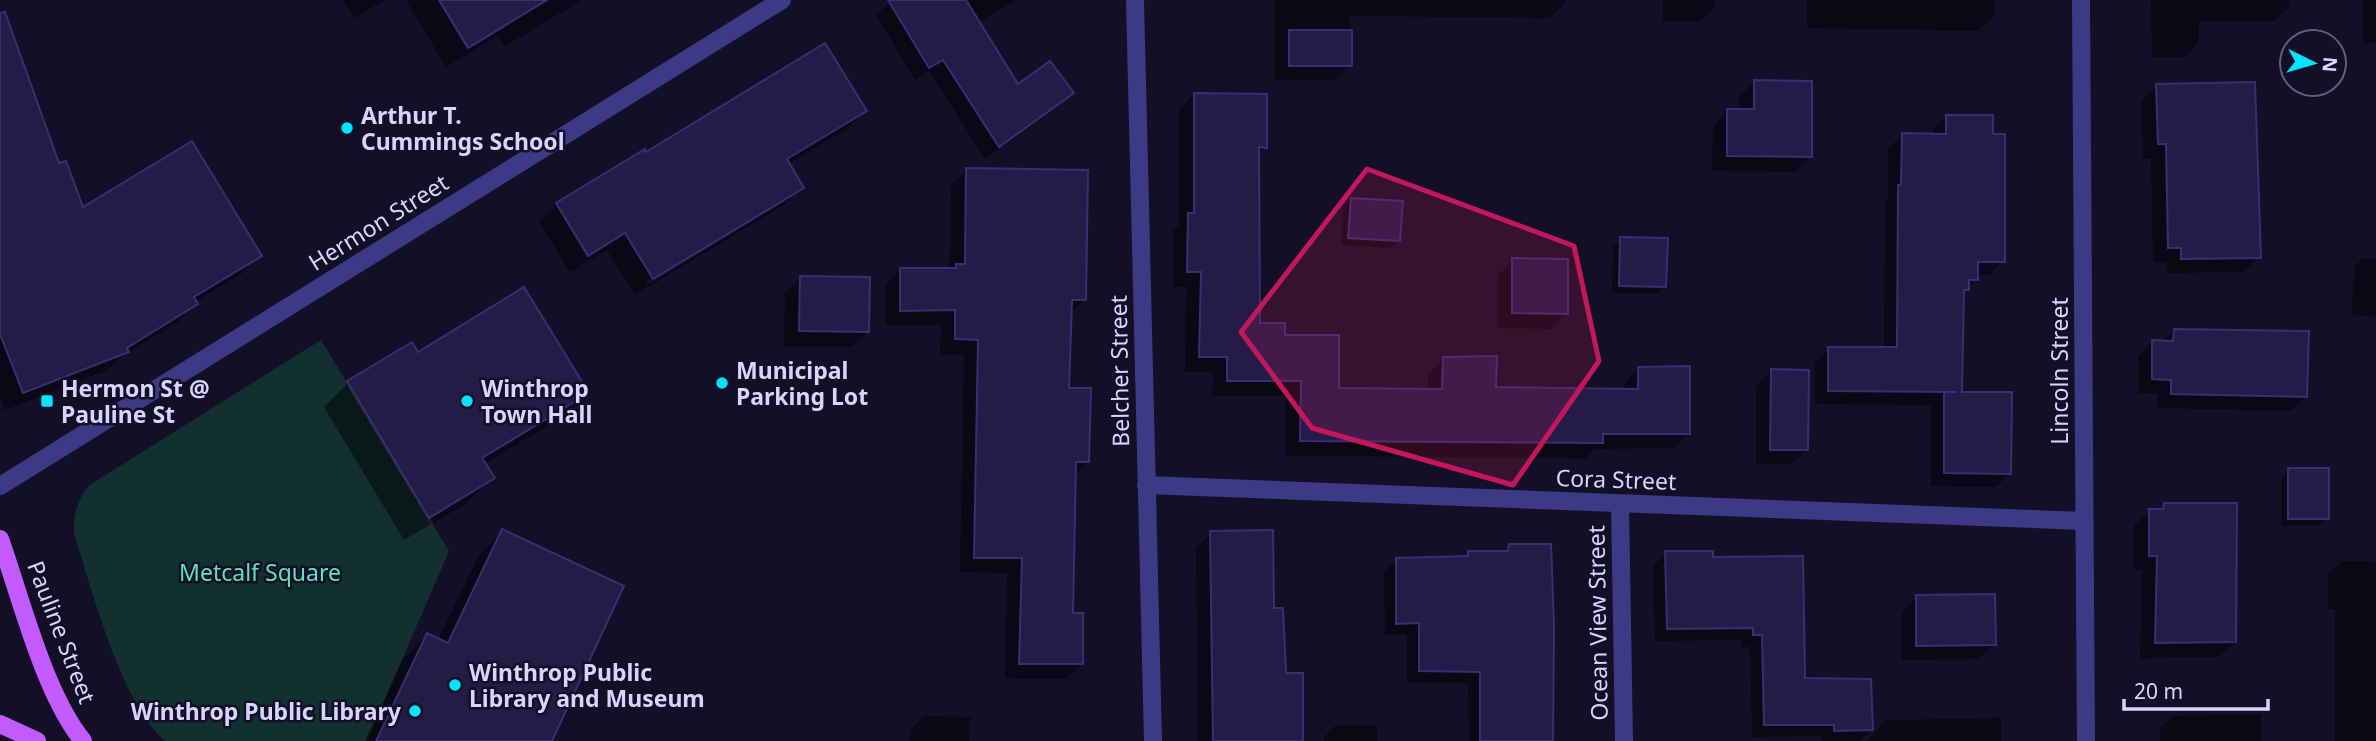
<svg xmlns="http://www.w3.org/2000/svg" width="2376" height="741" viewBox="0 0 2376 741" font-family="'Noto Sans',sans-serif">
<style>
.green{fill:#12302f}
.shadow{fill:#0007;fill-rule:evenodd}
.building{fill:#241b47;stroke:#3b2d73;stroke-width:2}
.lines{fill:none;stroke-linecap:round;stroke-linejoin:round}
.minor{stroke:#3d3a85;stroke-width:18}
.major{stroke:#c25bff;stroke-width:18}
.marked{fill:#c2185b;fill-opacity:0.2;stroke:#c2185b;stroke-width:5;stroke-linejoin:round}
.poi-dot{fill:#00e5ff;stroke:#130f26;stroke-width:2.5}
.labels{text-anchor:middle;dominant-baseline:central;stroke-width:5;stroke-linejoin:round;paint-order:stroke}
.poi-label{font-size:23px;font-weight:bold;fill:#d9d4ff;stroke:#130f26;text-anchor:start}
.street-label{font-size:23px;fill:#d9d4ff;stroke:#130f26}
.park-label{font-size:23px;fill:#5fe0c0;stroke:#130f26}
</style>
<rect width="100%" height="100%" fill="#130f26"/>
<path class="green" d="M321 340 449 551 367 741H165C120 701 93 592 74 534 73 515 77 502 88 486Z"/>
<g class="shadow">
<path d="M343 0H385L354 18Z"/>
<path d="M406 0H582L504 47 498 36 446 67Z"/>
<path d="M892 0H1016L978 22 1018 87 1071 93 1058 106 985 159 929 71 915 80 876 15Z"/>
<path d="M1274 0H1565V3L1550 18 1350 16V65L1335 80H1274Z"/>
<path d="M1663 0H1714V7L1699 22H1663Z"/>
<path d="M1807 0H1994V15L1979 31 1807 28Z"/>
<path d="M2151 0H2289L2290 6 2274 21 2199 22V42L2184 57H2152Z"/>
<path d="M2362 0H2376V43H2363Z"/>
<path d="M0 68 83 210 260 255 241 274 195 302 196 304 178 322 121 357 108 370 5 410 0 398Z"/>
<path d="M1754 82 1810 157 1795 172 1712 171 1713 126 1728 111H1739V97Z"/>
<path d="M2157 86 2259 257 2243 272 2167 273 2166 262H2153L2151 159H2143L2141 101Z"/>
<path d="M1194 94 1265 147 1258 154V324L1283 336 1338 389 1428 391V374L1444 358 1495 389 1624 390V384L1639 368 1688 433 1673 448 1595 449 1586 458 1286 456V396H1212L1213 372H1185L1186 287H1173V231L1179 225V110Z"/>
<path d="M865 111 847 129 788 164 802 187 784 205 635 295 607 250 570 272 539 222 557 204 646 154ZM784 198V202L647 285 645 282Z"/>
<path d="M1947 116 1992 136 2003 261 1989 275H1976V279L1962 295 1960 393 2010 473 1996 487 1931 486 1930 407 1933 405 1815 404V363L1829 349H1884L1885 201 1888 198V149L1902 135H1933V130Z"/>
<path d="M967 170 1085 299 1069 314 1067 389 1088 462 1074 476 1071 614 1081 664 1066 679 1005 678 1007 573 960 572 964 354H940L941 325H885V285L900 270 950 269 951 185Z"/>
<path d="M1351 199 1399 240 1391 248 1341 245 1343 207Z"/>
<path d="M1621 239 1664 287 1657 294 1612 293 1613 247Z"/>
<path d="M2363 258 2376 259V317L2351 315 2355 266Z"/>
<path d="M1513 260 1566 313 1551 329 1498 328V275Z"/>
<path d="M801 278 867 332 852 347 784 346 785 293Z"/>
<path d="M2174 330 2306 397 2291 411 2158 408 2157 394 2138 393V356L2153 342H2163Z"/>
<path d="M412 345 417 355 587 392 563 416 484 464 492 478 468 502 434 523 352 387H348L431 524 404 540 324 407 348 383Z"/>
<path d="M1771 371 1807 449 1791 464H1756V386Z"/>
<path d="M2289 470 2327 518 2319 526H2281V478Z"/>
<path d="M2165 504 2235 642 2219 657 2140 658 2142 570H2134V526L2150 511H2158Z"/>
<path d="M503 531 541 741H365L403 659 427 635 438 640 479 555Z"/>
<path d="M1211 533 1273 609 1284 675 1301 741H1198L1196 548Z"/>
<path d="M1509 546 1551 741H1469L1468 683H1407V635H1385L1384 572 1396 560 1464 558 1469 553 1503 552Z"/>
<path d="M1666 553 1712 559 1803 680 1871 730 1860 741H1822V736L1752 737 1750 647H1741V640L1655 641 1653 566Z"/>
<path d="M2342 561 2376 562V741H2335V609H2328V575Z"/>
<path d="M1917 597 1994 644 1979 659 1902 660V612Z"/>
<path d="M2261 714V741H2160V728L2173 716Z"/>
<path d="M924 716 970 717 969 741H910L911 729Z"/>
<path d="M2001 718V741H1867L1886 720Z"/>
<path d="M1336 725H1377V741H1324V737Z"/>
</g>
<g class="building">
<path d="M439 0H547L468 48Z"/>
<path d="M888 0H966L1018 84 1050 61 1074 93 999 147 943 60 929 68Z"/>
<path d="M5 12 59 163 66 161 83 207 192 141 262 256 194 297 198 304 127 348 129 352 23 393 0 334V13Z"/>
<rect x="1289" y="30" width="63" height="36"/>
<path d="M825 43 867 111 787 159 804 188 653 279 625 233 588 256 556 203 645 149 646 152Z"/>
<path d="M1754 80 1812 81V157L1727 156V109H1754Z"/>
<path d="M2255 82 2261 258 2181 259V248H2168L2166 144H2158L2156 84Z"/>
<path d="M1194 93 1267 94V148L1259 147 1260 323H1285V335H1339V388L1442 389 1443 357 1497 356 1496 387 1638 389V367L1690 366V434H1603V443L1300 441 1301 381H1227V357H1199L1201 272H1187L1188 213H1194Z"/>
<path d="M1946 115H1993V134H2005V262H1978V280H1969V290H1964L1962 392H2012L2011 474 1944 473V392H1957L1828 391V347H1897L1898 185H1901L1902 133 1946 134Z"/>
<path d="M966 168 1088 170 1086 300H1072L1069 388H1091L1089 462H1076L1073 613H1083V664H1019L1022 558H974L978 340 955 339V310L900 311V268H956V264H965Z"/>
<path d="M1351 198 1403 201 1400 241 1348 238Z"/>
<path d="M1620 237 1668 238 1666 287 1619 286Z"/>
<path d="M1512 258 1568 259V314L1512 313Z"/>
<path d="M800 276 870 277 869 332 799 331Z"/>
<path d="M524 287 589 393 482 458 495 478 429 518 347 381 412 342 418 352Z"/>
<path d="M2174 329 2309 331 2307 397 2171 394V380L2152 379V340L2173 341Z"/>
<path d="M1771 369 1809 370 1808 450H1770Z"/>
<rect x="2288" y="468" width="41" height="51"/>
<path d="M2164 503H2237L2236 642 2155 643 2157 556H2149V509H2163Z"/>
<path d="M502 529 624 586 552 741H376L427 633 448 643Z"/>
<path d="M1273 530 1274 608H1283L1286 673H1303V741H1213L1210 531Z"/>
<path d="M1509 544H1551L1554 625 1553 741H1480V672L1419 671V623L1396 624V558L1468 556V551H1508Z"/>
<path d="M1665 551H1713V557L1803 556 1805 678 1871 679 1873 730 1834 731V725H1764L1762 635H1753V628L1667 629Z"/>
<path d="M1995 594 1996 645 1916 646V595Z"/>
</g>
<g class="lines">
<g class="minor">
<path d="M1135 0 1153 741"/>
<path d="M2081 0 2086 741"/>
<path d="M1146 485 2084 521"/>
<path d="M0 486 782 0"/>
<path d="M1620 504 1624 741"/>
</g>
<g class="major">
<path d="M0 539C21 598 44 693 83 741"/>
<path d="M0 724 37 741"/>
</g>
</g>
<path class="marked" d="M1367 169 1574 246 1599 361 1513 485 1312 428 1241 332Z"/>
<g class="poi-dot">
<circle cx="347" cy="128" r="7"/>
<circle cx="722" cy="383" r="7"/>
<rect x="40" y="394" width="14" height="14" rx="3.5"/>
<circle cx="467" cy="401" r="7"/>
<circle cx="455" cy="685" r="7"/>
<circle cx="415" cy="711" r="7"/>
</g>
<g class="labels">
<g class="poi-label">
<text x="361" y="115">Arthur T.<tspan x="361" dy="26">Cummings School</tspan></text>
<text x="736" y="370">Municipal<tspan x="736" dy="26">Parking Lot</tspan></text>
<text x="61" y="388">Hermon St @<tspan x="61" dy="26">Pauline St</tspan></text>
<text x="481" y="388">Winthrop<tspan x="481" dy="26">Town Hall</tspan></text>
<text x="469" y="672">Winthrop Public<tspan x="469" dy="26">Library and Museum</tspan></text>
<text x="401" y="711" text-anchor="end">Winthrop Public Library</text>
</g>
<g class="street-label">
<text transform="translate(378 222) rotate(-32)">Hermon Street</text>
<text transform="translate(1119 371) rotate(-91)">Belcher Street</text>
<text transform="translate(2059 371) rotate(-90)">Lincoln Street</text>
<text transform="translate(1616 479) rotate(2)">Cora Street</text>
<text transform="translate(1597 623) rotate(-91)">Ocean View Street</text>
<text transform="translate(62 632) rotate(69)">Pauline Street</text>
</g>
<g class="park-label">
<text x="260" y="572">Metcalf Square</text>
</g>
</g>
<g transform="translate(2313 63) rotate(95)"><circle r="33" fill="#130f26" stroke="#625e7d" stroke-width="2"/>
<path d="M0-5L12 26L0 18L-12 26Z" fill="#00e5ff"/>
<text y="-10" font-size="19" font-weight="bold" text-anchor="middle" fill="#d9d4ff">N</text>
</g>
<path d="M2124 699v10h144v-10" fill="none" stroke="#d9d4ff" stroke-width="3.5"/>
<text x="2134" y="699" font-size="21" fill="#d9d4ff" stroke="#130f26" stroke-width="5" paint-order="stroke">20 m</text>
</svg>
